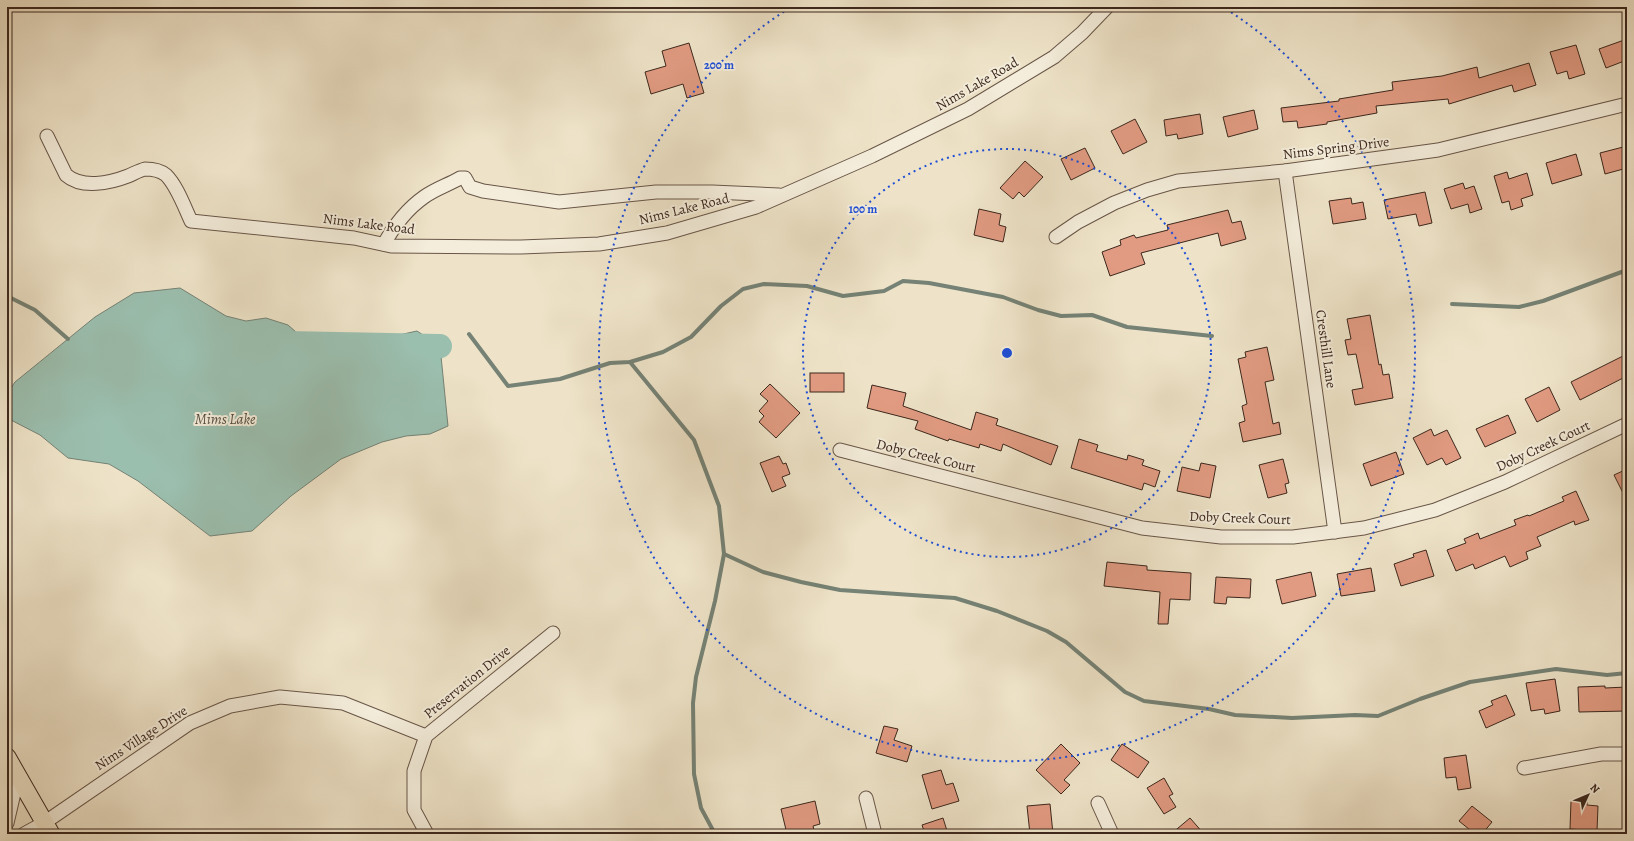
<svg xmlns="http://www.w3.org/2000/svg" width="1634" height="841" viewBox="0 0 1634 841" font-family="Alegreya,serif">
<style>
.water{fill:#9bbfaf;stroke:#758275}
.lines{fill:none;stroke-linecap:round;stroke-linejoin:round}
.stream{stroke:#758275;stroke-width:4}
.river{stroke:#9bbfaf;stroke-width:24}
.building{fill:#e19b82;stroke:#3c271d}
.minor-casing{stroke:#685648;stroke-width:15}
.major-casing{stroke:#3c271d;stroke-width:19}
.minor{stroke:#f4eddb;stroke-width:13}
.major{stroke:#eee3c8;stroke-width:17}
.ring{fill:none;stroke:#1d4ed8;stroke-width:2;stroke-dasharray:2 4}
.labels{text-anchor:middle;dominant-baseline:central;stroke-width:4;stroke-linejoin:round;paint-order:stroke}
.street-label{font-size:14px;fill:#3c271d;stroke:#f4eddb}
.water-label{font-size:15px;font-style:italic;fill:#544d42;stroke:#f4eddb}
.centre{fill:#1d4ed8;stroke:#f4eddb;stroke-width:2}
.ring-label{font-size:12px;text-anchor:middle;font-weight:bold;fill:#1d4ed8;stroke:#f4eddb;stroke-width:4;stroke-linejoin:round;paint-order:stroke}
</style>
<rect width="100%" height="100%" fill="#eee3c8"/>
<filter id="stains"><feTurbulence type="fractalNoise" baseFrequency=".005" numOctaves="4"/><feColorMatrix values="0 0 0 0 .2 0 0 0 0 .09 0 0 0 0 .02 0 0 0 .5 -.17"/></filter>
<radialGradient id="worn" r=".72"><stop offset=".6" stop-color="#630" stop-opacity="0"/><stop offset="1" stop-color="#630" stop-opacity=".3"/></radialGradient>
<path class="water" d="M180 288 226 316 246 321 266 318 288 325 304 339 335 349 417 331 440 346 448 426 430 434 406 436 382 442 341 459 291 496 252 531 210 536 138 481 109 464 68 458 40 435 9 419 7 394 15 382 95 317 134 293Z"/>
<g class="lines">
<g class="stream">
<path d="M7 296 35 310 68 339"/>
<path d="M1452 304 1519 307 1543 301 1627 270"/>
<path d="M469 334 508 386 560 379 610 363 630 362 663 352 691 337 721 306 743 289 764 284 807 286 843 296 884 291 903 281 929 283 1003 297 1038 310 1061 316 1092 315 1127 327 1212 336"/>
<path d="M630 362 694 440 719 506 724 554 715 601 696 677 693 703 694 774 701 808 715 834"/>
<path d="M724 554 763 572 801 582 840 590 955 598 997 611 1047 631 1066 642 1125 692 1144 701 1209 709 1235 715 1292 718 1355 715 1378 716 1420 699 1470 682 1556 669 1607 675 1627 673"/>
</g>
<path class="river" d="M286 343 440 346"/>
</g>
<g class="building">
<path d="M1627 39V60L1606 68 1599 49Z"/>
<path d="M689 43 704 93 687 98 683 84 651 94 645 72 666 66 662 51Z"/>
<path d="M1576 45 1585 74 1569 79 1567 71 1557 74 1550 52Z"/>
<path d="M1529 63 1536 85 1514 92 1512 85 1449 104 1448 99 1376 106 1377 113 1327 122V124L1298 128 1297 121 1283 122 1281 108 1339 101V99L1393 90 1392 82 1442 76 1477 67 1479 78Z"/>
<path d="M1254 110 1258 129 1228 137 1223 117Z"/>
<path d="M1200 114 1203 134 1178 139 1177 134 1166 136 1164 120Z"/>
<path d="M1135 119 1147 142 1123 154 1111 131Z"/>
<path d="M1627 146V168L1605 174 1600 153Z"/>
<path d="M1085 148 1095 168 1071 180 1061 159Z"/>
<path d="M1576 154 1582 175 1552 184 1546 163Z"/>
<path d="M1025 161 1043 177 1024 197 1019 192 1013 199 1000 188Z"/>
<path d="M1507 172 1509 179 1527 173 1533 195 1521 199 1523 206 1511 210 1509 201 1502 203 1494 176Z"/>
<path d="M1463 183 1465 189 1474 186 1482 209 1470 213 1468 204 1451 209 1444 189Z"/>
<path d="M1425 192 1432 223 1419 226 1416 214 1388 219 1384 200Z"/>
<path d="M1351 198 1352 204 1363 202 1366 219 1333 224 1329 201Z"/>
<path d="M979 209 1001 214 999 225 1006 227 1003 242 974 235Z"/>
<path d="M1228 210 1232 223 1241 221 1246 239 1221 246 1218 233 1141 253 1145 264 1110 276 1102 252 1121 245 1120 240 1134 235 1136 238 1168 230 1167 225Z"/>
<path d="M1370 315 1379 365 1381 364 1383 375 1389 374 1393 398 1355 405 1352 390 1363 388 1356 354 1348 355 1345 340 1351 339 1347 319Z"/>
<path d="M1267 347 1274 380 1265 382 1273 424 1279 422 1281 434 1243 442 1239 423 1245 421 1242 406 1247 404 1238 359 1246 357 1245 352Z"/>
<path d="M1627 354V376L1580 400 1571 382Z"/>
<rect x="810" y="373" width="34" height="19"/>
<path d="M770 384 800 413 776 438 759 422 764 416 759 411 768 401 760 394Z"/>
<path d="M872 385 906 393 903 406 971 430 976 412 998 419 996 425 1058 446 1051 465 1003 444 1001 451 980 444 979 448 949 439 948 441 915 429 918 421 867 408Z"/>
<path d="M1549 387 1560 410 1537 422 1525 399Z"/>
<path d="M1508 415 1516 433 1485 447 1476 429Z"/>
<path d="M1431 429 1434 436 1447 430 1461 458 1446 465 1442 458 1427 465 1413 438Z"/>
<path d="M1079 439 1098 445 1096 451 1127 460 1128 455 1144 460 1142 465 1160 471 1155 487 1144 483 1142 490 1071 468Z"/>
<path d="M1396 452 1404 474 1371 486 1363 464Z"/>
<path d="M779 456 783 464 786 463 790 474 782 477 786 486 772 492 760 463Z"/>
<path d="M1283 459 1289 483 1285 484 1287 493 1268 498 1259 465Z"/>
<path d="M1201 463 1216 466 1210 498 1177 491 1182 467 1199 471Z"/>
<path d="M1627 469V501L1614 475Z"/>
<path d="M1576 491 1589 520 1575 525 1574 521 1537 537 1541 546 1526 552 1528 559 1510 567 1505 556 1475 569 1473 564 1456 571 1447 550 1466 543 1464 539 1478 533 1480 539 1516 525 1514 520 1528 515 1529 516 1564 501 1562 497Z"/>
<path d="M1426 550 1434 576 1401 586 1394 564 1414 557 1413 554Z"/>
<path d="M1107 562 1147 566V570L1191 573 1190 600 1170 599 1168 624H1158L1160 592 1104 586Z"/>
<path d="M1371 568 1375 591 1341 596 1337 574Z"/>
<path d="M1311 572 1316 596 1282 604 1276 580Z"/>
<path d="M1216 577 1251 579 1250 598 1227 597 1226 604 1214 603Z"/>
<path d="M1555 679 1560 711 1545 714 1544 709 1531 711 1526 683Z"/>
<path d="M1605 686V688L1627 687V711L1579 712 1578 687Z"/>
<path d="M1506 695 1515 715 1486 728 1479 711 1493 705 1491 701Z"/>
<path d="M884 726 898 729 894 740 912 746 907 762 876 753Z"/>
<path d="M1061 744 1080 763 1064 780 1070 785 1061 794 1036 770Z"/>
<path d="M1122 744 1149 762 1138 778 1111 760Z"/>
<path d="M1466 755 1471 788 1458 790 1456 777 1446 778 1444 758Z"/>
<path d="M941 770 946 785 953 783 959 801 932 809 922 775Z"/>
<path d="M1164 778 1173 794 1169 796 1176 807 1164 814 1147 788Z"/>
<path d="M815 801 820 824 813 826 815 834H787L781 809Z"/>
<path d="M1571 801 1587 802V805L1598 806 1597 831 1570 829Z"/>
<path d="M1050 804 1053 834H1030L1027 806Z"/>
<path d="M1472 806 1492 822 1482 834H1475L1459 821Z"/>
<path d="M943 818 948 834H925L922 825Z"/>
<path d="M1190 818 1204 834H1171Z"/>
</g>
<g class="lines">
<g class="minor-casing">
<g id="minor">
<path d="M47 136 66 175C82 189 110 183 128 176 133 174 140 170 145 169 152 169 161 171 166 175 177 186 184 206 191 221L354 238 391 246 521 247 599 244 667 233 756 207 872 156 968 109 1054 57 1082 33 1107 7"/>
<path d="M1285 171 1335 532"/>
<path d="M1056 237 1078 222 1114 203 1147 190 1178 181 1285 171 1438 150 1627 104"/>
<path d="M384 244C394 226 407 209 424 197 435 189 448 185 460 178H465L470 187 483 191 559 202 656 192H712L779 195"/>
<path d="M840 450 1142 528 1221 537H1293L1364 528 1435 510 1505 482 1627 424"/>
<path d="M1524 768 1601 754H1627"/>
<path d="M866 798 875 834"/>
<path d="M1098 803 1112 834"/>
<path d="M7 823 18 776"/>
<path d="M24 834 44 823 190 723 230 706 280 697 343 703 426 736"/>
<path d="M427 834 414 810V771L426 736 553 633"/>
</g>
</g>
<g class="major-casing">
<path id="major" d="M7 757 51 834"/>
</g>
<use href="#minor" class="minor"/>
<use href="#major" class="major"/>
</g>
<g class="ring">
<circle cx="1007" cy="353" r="204"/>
<path d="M1226 9A408 408 0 1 1 788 9"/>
</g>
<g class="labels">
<g class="street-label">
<text transform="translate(977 84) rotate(-30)">Nims Lake Road</text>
<text transform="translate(1336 148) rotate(-7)">Nims Spring Drive</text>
<text transform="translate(684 209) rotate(-14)">Nims Lake Road</text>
<text transform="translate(369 224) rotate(7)">Nims Lake Road</text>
<text transform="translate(1326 349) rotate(82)">Cresthill Lane</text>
<text transform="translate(1543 446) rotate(-25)">Doby Creek Court</text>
<text transform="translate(926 456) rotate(14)">Doby Creek Court</text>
<text transform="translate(1240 518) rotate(2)">Doby Creek Court</text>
<text transform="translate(467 682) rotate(-39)">Preservation Drive</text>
<text transform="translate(141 738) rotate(-33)">Nims Village Drive</text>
</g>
<g class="water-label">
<text x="225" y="419">Mims Lake</text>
</g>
</g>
<circle cx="1007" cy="353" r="6" class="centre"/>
<g class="ring-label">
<text x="719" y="69">200 m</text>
<text x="863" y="213">100 m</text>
</g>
<rect width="1634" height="841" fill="none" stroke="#eee3c8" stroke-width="24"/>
<rect x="8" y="8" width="1618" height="825" fill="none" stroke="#3c271d" stroke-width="2"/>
<rect x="12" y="12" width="1610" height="817" fill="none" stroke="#3c271d"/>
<g transform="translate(1588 795) rotate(46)" stroke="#f4eddb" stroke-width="3" paint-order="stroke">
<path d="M0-3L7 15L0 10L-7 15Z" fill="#3c271d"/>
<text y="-6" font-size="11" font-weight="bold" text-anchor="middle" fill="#3c271d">N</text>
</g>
<rect width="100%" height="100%" filter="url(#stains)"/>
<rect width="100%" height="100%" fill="url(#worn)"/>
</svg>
